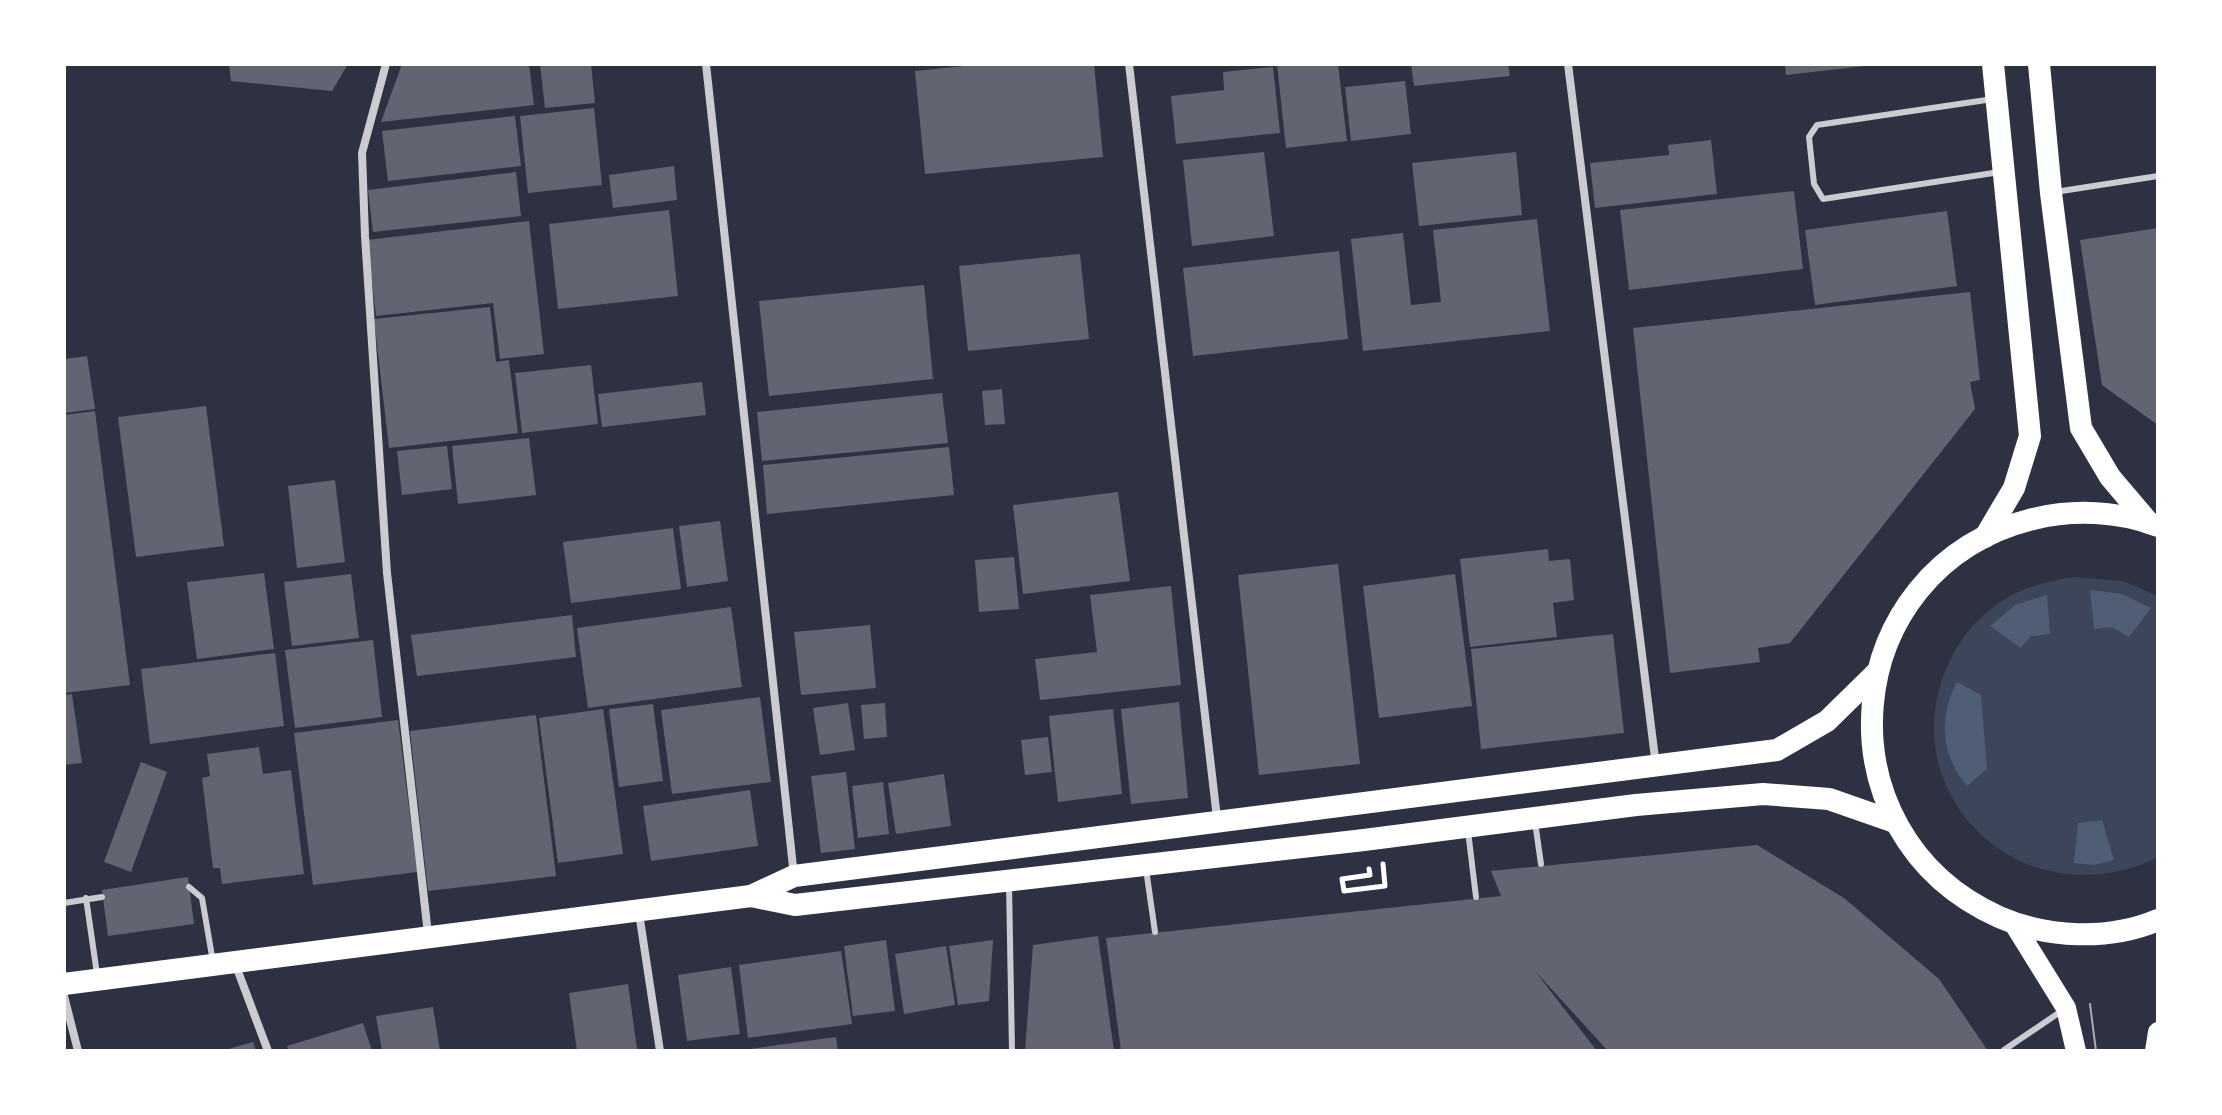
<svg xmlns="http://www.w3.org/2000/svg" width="2222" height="1115" viewBox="0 0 2222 1115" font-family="'Fira Sans',sans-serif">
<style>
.green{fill:#3c4559}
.water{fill:#4f5d75}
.building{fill:#626471}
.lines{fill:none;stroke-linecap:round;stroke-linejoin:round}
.path{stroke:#fff;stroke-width:5}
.service{stroke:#caccd0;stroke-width:6}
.minor{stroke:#caccd0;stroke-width:8}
.primary{stroke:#fff;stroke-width:20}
.trunk{stroke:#fff;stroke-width:22}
.tram{stroke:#abadb3;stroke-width:2}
</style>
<rect width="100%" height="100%" fill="#2d3142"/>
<path class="green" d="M2074 577 2123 581 2158 596V857C2075 899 1975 865 1942 775 1919 712 1947 634 2005 599 2026 586 2049 581 2074 577Z"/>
<g class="water">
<path d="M2090 590 2122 594 2151 608 2129 637 2112 627 2094 629Z"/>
<path d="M2047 595 2050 634 2031 636 2021 648 1990 626 2015 605Z"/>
<path d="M1957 682 1981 695 1987 769 1967 786C1941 755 1938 718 1957 682Z"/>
<path d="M2102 820 2114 860 2094 865 2074 863 2078 823Z"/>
</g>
<g class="building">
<path d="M229 64H348L332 91 231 81Z"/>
<path d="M402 64H529L534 105 381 122Z"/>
<path d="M540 64H591L595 103 545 108Z"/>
<path d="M984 64H1094L1103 157 925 174 915 71Z"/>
<path d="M1277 64H1338L1347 141 1286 148Z"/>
<path d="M1411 64H1508L1510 76 1414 86Z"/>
<path d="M1785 64H1865V66L1786 75Z"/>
<path d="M1273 67 1280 133 1176 144 1171 96 1224 90 1223 72Z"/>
<path d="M1405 81 1411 134 1351 141 1345 87Z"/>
<path d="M594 108 602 185 528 193 520 116Z"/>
<path d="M515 116 521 166 388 181 382 131Z"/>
<path d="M1711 140 1717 194 1595 208 1590 163 1669 155 1668 145Z"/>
<path d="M1264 152 1274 236 1192 246 1183 160Z"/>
<path d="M1516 152 1522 215 1419 226 1412 163Z"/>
<path d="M674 166 677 200 613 208 609 175Z"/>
<path d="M516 172 521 216 373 232 368 190Z"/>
<path d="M1794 191 1803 269 1629 290 1620 210Z"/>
<path d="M669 210 678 296 558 309 549 224Z"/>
<path d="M1947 211 1957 286 1815 305 1805 230Z"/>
<path d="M1537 219 1550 331 1363 351 1351 239 1403 233 1411 305 1441 302 1433 230Z"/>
<path d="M529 221 544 354 500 359 493 303 376 316 367 240Z"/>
<path d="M2158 228V425L2102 385 2080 240Z"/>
<path d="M1339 251 1348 339 1193 356 1183 268Z"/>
<path d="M1080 254 1089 339 968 351 959 266Z"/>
<path d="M924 285 933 379 769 396 759 301Z"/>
<path d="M1970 292 1980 380 1970 382 1975 409 1790 643 1758 648 1760 662 1670 673 1633 328Z"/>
<path d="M490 307 496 362 509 360 518 433 389 448 374 319Z"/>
<path d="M87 356 95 409 64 413V359Z"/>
<path d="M591 365 598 424 522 433 515 373Z"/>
<path d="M702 382 706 415 602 427 598 394Z"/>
<path d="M1002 389 1005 424 985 425 982 391Z"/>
<path d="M942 393 948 443 762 461 757 412Z"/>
<path d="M206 406 224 546 136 557 118 417Z"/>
<path d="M95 411 130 685 64 693V415Z"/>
<path d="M529 438 536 495 458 504 452 446Z"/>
<path d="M447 446 452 489 402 495 397 451Z"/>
<path d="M949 447 954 495 767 514 763 465Z"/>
<path d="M335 480 345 562 297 568 288 486Z"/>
<path d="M1118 492 1130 581 1023 594 1013 505Z"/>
<path d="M720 521 728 581 687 587 679 526Z"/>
<path d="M673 528 681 589 571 603 563 542Z"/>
<path d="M1548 549 1549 561 1570 559 1574 600 1553 603 1557 637 1470 647 1460 559Z"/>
<path d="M1014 557 1019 609 979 612 975 560Z"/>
<path d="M1338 564 1360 764 1259 775 1238 575Z"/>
<path d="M264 573 274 649 197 659 187 582Z"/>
<path d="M351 574 359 638 292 646 284 582Z"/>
<path d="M1455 574 1472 706 1379 718 1363 586Z"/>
<path d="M1171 586 1181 685 1040 700 1035 659 1097 652 1090 595Z"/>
<path d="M731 607 742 687 588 708 577 628Z"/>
<path d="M572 615 576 657 417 676 411 635Z"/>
<path d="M870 625 876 688 801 695 794 632Z"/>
<path d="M1613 634 1624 733 1481 749 1471 649Z"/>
<path d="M373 640 382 717 295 728 285 650Z"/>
<path d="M275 653 284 726 150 744 141 669Z"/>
<path d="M72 694 82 763 64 765V695Z"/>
<path d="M760 697 771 782 672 794 661 710Z"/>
<path d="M1179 702 1188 798 1131 804 1121 709Z"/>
<path d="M848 703 855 750 820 755 813 708Z"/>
<path d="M885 703 887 737 864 739 861 705Z"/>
<path d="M653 704 663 781 619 787 609 709Z"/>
<path d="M603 709 623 854 558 863 539 718Z"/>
<path d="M1113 709 1122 794 1058 802 1049 716Z"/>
<path d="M536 715 556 876 428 891 410 731Z"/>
<path d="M398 720 417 872 313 885 294 733Z"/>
<path d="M1048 737 1052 772 1025 775 1021 740Z"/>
<path d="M259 747 263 774 291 770 304 874 222 884 220 868H213L202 778 210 776 207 754Z"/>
<path d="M141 762 167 772 131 872 104 862Z"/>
<path d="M846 772 855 849 821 853 811 776Z"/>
<path d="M944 774 951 826 896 834 888 783Z"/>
<path d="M883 782 889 834 858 838 852 786Z"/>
<path d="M750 790 758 846 651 861 643 806Z"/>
<path d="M1757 845 1844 898 1939 979 1988 1051H1608L1535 971 1597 1051H1121L1106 938 1501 896 1491 871Z"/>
<path d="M188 877 194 924 108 936 102 890Z"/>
<path d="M1098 936 1114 1051H1025L1033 945Z"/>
<path d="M886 940 895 1011 853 1016 844 946Z"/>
<path d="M993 940 989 1001 958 1005 949 946Z"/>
<path d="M946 946 955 1005 904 1014 895 954Z"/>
<path d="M841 951 852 1024 748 1038 739 965Z"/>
<path d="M731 967 740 1034 687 1041 678 975Z"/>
<path d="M628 984 637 1049 577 1051 569 993Z"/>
<path d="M433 1007 440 1051H382L376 1016Z"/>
<path d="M363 1023 372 1051H289L287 1046Z"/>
<path d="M836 1037 838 1051H750V1049Z"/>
<path d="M253 1042 256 1051H225V1050Z"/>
</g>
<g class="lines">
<path class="path" d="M1369 869 1370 875 1342 879 1344 891 1385 886 1383 864"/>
<g class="service">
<path d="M1993 99 1817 125 1809 137 1814 184 1823 199 2000 172"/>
<path d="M2055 192 2158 176"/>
<path d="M1535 822 1541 864"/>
<path d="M1468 831 1476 897"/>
<path d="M1146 869 1155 932"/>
<path d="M1009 884 1012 1051"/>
<path d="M189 887 202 898 213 962"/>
<path d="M86 898 97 974"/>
<path d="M64 903 102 897"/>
<path d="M2004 1050 2063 1010"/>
</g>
<g class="minor">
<path d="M386 64 362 153 365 236 387 573 428 934"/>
<path d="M706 64 794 876"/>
<path d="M1129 64 1217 818"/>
<path d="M1568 64 1656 766"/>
<path d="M639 913 660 1051"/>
<path d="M236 966 268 1051"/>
<path d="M64 996 78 1051"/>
</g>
<g class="primary">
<path d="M2014 924 2066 1008 2076 1051"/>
<path d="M2155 1051 2158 1032"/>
</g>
<g class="trunk">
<path d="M2039 64 2051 193 2081 428 2110 477 2149 523"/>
<path d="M2158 526C2119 511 2073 509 2033 519 1836 568 1814 834 1999 917 2048 938 2108 941 2158 920"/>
<path d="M1985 537 2014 488 2030 436 1993 64"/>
<path d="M751 896 795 905 1364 840 1636 805 1763 794 1829 799 1895 822"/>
<path d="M64 984 751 896 794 876 1777 750 1827 721 1877 672"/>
</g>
<path class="tram" d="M2090 1004 2096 1051"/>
</g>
<rect width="2222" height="1115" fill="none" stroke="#ffffff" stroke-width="132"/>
</svg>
